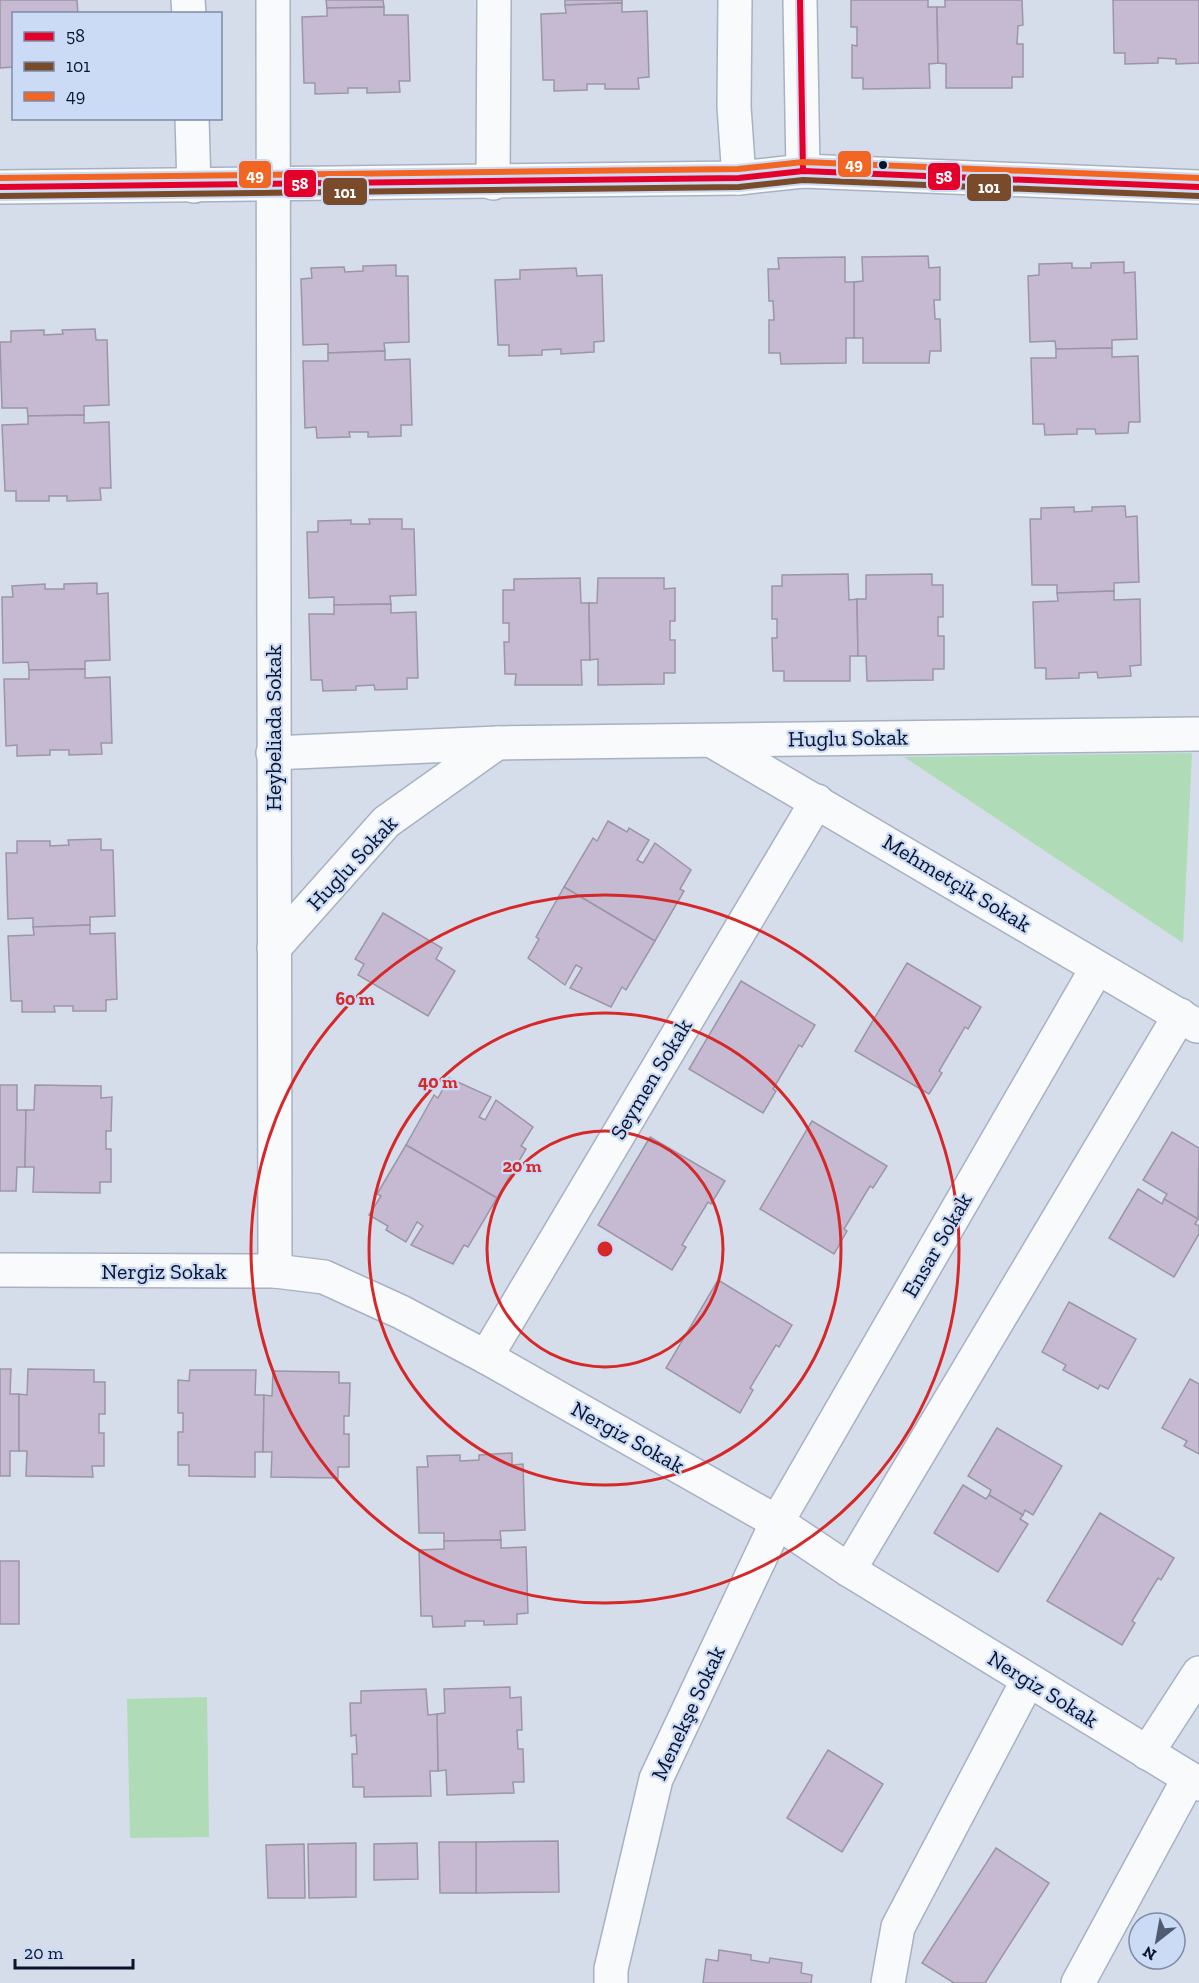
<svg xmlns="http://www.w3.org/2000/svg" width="1199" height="1983" viewBox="0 0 1199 1983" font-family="'Zilla Slab',serif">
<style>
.green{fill:#afdcb7}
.building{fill:#c6b9d2;stroke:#9b96a6;stroke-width:1.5}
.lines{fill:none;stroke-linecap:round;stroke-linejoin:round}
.minor-casing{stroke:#a8b1c3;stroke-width:36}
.tertiary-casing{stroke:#a8b1c3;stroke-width:36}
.minor{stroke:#f9fafc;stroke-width:33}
.tertiary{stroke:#f9fafc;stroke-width:33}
.bus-1-casing{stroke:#cbdaf5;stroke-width:10}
.bus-2-casing{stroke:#cbdaf5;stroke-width:10}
.bus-3-casing{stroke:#cbdaf5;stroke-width:10}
.bus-1{stroke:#e4002b;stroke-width:6}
.bus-2{stroke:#7a4b2a;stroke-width:6}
.bus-3{stroke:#f26522;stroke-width:6}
.ring{fill:none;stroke:#d62828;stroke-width:3}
.bus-dot{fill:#09142d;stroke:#cbdaf5;stroke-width:2}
.labels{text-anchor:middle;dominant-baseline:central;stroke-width:4.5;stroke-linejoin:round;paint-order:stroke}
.street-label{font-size:22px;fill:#09142d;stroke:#cbdaf5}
.centre{fill:#d62828;stroke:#cbdaf5;stroke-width:3}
.ring-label{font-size:18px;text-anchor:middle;font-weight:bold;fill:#d62828;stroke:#cbdaf5;stroke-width:4.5;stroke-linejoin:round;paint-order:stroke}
.line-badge{stroke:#cbdaf5;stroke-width:2}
.badge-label{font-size:16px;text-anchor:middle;font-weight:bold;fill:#fff}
</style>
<rect width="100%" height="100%" fill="#d5ddeb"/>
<g class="green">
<path d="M1192 753 1183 943 904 757Z"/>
<path d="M207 1697 209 1837 130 1838 127 1699Z"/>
</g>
<g class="building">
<path d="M0 0H77L78 14H14V67L0 68Z"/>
<path d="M326 0H383L384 7 327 8Z"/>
<path d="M565 0H622V3L565 5Z"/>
<path d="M851 0H928V7H937L938 63 929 64 930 88 863 89V78H852V45L857 46V27H851Z"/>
<path d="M945 0H1022L1023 25 1018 26 1017 44H1023V77H1012V88H946V64L938 63 937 7H945Z"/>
<path d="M1113 0H1199V63L1176 64V59L1158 58V63L1125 64V53H1114Z"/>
<path d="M622 3V12L647 11 649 77 638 78 639 89H605V84H587V90L554 91V80H543L541 14 566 13 565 5Z"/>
<path d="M384 7V15H408L410 81H399L400 92 367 93V88H348V93L315 94V83H304L302 17 327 16V8Z"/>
<path d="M928 256 929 268 940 267V300H934L935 319H940L941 351H930L929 363H863V338H854V282L863 281 862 257Z"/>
<path d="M845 257V282H854V338H846V363L781 364 780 353H769V320H774L773 301H769L768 269H779L778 258Z"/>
<path d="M1124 262V273L1135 272 1137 339 1112 340V348L1056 349 1055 341 1030 342 1028 276 1039 275V264L1072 263V268H1091V263Z"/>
<path d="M396 265V276H408L409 342 384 343 385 351 328 353V344L303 345 301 279 312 278 311 268 344 267 345 272 363 271V266Z"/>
<path d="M576 268 577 276 602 275 604 341 594 342V352L561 354V349L542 350V355L509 356V345H498L495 280 520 279V270Z"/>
<path d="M95 329 96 340H107L109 405 84 406V415L28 416 27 408H2L0 342H11V331L44 330V335L63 334 62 330Z"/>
<path d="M1112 348V357L1138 356 1140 422H1129L1128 433 1096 434 1095 429H1077V434L1045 435 1044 424H1033L1031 358H1056V349Z"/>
<path d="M385 351V360L410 359 412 425H401V436L368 437V432H349L350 437 317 438 316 427 305 428 303 361H328V353Z"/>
<path d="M84 415V423L109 422 111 488H100L101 500 67 501V496H49V501H16V491H5L2 425 28 424V416Z"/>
<path d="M1125 506 1126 517 1137 516 1139 582 1114 583V591L1057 593V585H1032L1030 519H1041V508L1074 507V512L1092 511V507Z"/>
<path d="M369 519H402V529H414L416 595 390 596 391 604 334 605V597L309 598 307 532H318V521L351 520V524H370Z"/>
<path d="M848 574 849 600 857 599 858 656H850V681H784V671H773L772 638H777V619H772V586H782V575Z"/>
<path d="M932 574V585H943V617H938V636H944V669H933V680L867 681 866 656H858L857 599H866V575Z"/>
<path d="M580 578 581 603H589L590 660H581L582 685H515L516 674H505L504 642H509V623H503V590H514V579Z"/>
<path d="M598 578H664V589L675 588V621H670V640H675V673H664V684L598 685V659L590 660 589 603H597Z"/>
<path d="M97 583V594L108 593 110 660 85 661V669L29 670 28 662 3 663 2 597H13L12 586 45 584V589H64V584Z"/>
<path d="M1114 591V600L1140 599 1141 665 1130 666 1131 676 1098 678 1097 672 1079 673V678L1046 679V668H1035L1033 602 1058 601 1057 593Z"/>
<path d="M391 604V613L416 612 418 678H407V689L375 690 374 685 356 686V690L323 691 322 680H311L309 614H334V605Z"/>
<path d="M85 669V678L110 677 112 743H101L102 754 69 755V750H50V755L17 756V745L6 746 4 679H29V670Z"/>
<path d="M608 821 627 832 629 828 649 840 637 860 643 863 655 843 691 870 680 889 684 891 655 941 564 887 593 838 597 841Z"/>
<path d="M101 839V850H113L115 916 90 917V925L33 927V918L8 919 6 853H17V841H50V846L69 845 68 840Z"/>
<path d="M564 887 655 941 626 990 622 987 611 1007 570 988 582 968 576 965 565 985 528 958 539 939 536 937Z"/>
<path d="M383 913 442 948 436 959 455 971 428 1016 358 975 364 964 355 959Z"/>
<path d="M90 925V934L115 933 117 999 106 1000V1011H73V1006H54L55 1012H22V1001H11L8 936 34 935 33 927Z"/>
<path d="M907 963 981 1007 968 1029 965 1027 939 1071 942 1073 929 1094 855 1051Z"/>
<path d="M741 981 815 1025 802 1047 799 1045 773 1089 776 1091 763 1113 689 1069Z"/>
<path d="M449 1078 491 1097 479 1117 485 1120 496 1100 533 1127 521 1146 526 1149 497 1198 406 1145 434 1095 438 1098Z"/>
<path d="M0 1085H17V1110H26L25 1167H17L16 1191H0Z"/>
<path d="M35 1085 101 1086V1098L112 1097 111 1131H106V1149H111V1182H100V1193L33 1192 34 1167H25L26 1110H34Z"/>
<path d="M812 1121 887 1166 873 1188 870 1186 844 1229 847 1231 834 1254 760 1209Z"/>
<path d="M1172 1132 1199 1148 1198 1219 1164 1199 1167 1194 1143 1180Z"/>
<path d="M650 1137 725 1181 711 1204 708 1202 682 1245 686 1247 672 1270 598 1225Z"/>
<path d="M406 1145 497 1198 468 1247 464 1245 453 1264 411 1245 423 1226 417 1222 406 1242 386 1230 388 1226 369 1215 381 1196 377 1194Z"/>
<path d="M1138 1189 1162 1204 1164 1199 1198 1219 1195 1224 1199 1226V1234L1174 1277 1109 1238Z"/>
<path d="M718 1280 792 1325 779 1347 776 1345 750 1388 753 1390 740 1413 666 1368Z"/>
<path d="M1069 1302 1136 1339 1108 1389 1100 1385 1098 1389 1063 1370 1066 1365 1042 1352Z"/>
<path d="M0 1369H11L10 1394H19V1451H10V1476H0Z"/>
<path d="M28 1369 94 1370V1382H105V1414H99V1433H104V1466H92L93 1477 26 1476 27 1451H19V1394L27 1395Z"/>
<path d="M190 1370H256L255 1395H264L263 1452H255V1477L189 1476V1465H178V1432H183V1413H178V1380L189 1381Z"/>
<path d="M273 1371 339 1372V1383H350L349 1416H344V1434H349V1467H338V1478L271 1477 272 1452H263L264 1395 272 1396Z"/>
<path d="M1190 1379 1199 1384V1454L1184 1446 1187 1441 1162 1428Z"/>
<path d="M997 1428 1062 1466 1033 1515 1025 1510 1023 1515 989 1495 991 1490 968 1476Z"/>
<path d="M512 1453V1465L523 1464 525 1530 500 1531 501 1540 444 1541V1533H419L417 1467H428L427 1456 460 1455V1461L479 1460V1455Z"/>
<path d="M963 1485 986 1499 989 1495 1023 1515 1020 1519 1028 1524 998 1572 934 1533Z"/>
<path d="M1100 1513 1174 1558 1161 1580 1158 1578 1132 1621 1135 1623 1122 1645 1047 1601Z"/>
<path d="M501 1540V1548L526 1547 528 1613 517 1614V1624L484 1625V1621H465V1626L433 1627 432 1616H421L419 1550 444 1549V1541Z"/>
<rect x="0" y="1561" width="19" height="63"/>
<path d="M510 1687V1698L521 1697 522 1730H517L518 1749H523L524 1782H513L514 1793 447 1795 446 1770 438 1771 437 1714 445 1713 444 1689Z"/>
<path d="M426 1689 428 1715 437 1714 438 1771H430L431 1796 364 1797V1787H353L352 1754H357L356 1735 351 1736 350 1703H361V1691Z"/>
<path d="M828 1750 883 1784 842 1852 787 1818Z"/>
<path d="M558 1841 559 1892 476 1893V1842Z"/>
<path d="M439 1842H476V1893H440Z"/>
<path d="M356 1843V1897L309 1898 308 1844Z"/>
<path d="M417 1843 418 1879 374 1880V1844Z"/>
<path d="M304 1844 305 1898H268L266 1845Z"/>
<path d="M996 1848 1049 1883 985 1983H954L922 1963Z"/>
<path d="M719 1950 751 1955V1960L769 1963 770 1958 802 1963 801 1973 812 1975 811 1983H703L706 1959 718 1961Z"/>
</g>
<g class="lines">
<g class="minor-casing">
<g id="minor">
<path d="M188 0 189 14"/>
<path d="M273 0 275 1271"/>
<path d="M735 0 734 107 739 178"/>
<path d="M800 0 803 171"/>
<path d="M192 118 194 186"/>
<path d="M493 183 494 0"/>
<path d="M714 742 1197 1026"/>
<path d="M273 753 497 743 1199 734"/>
<path d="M274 948 386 822 497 743"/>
<path d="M0 1270 275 1271 324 1277 401 1312 486 1357 777 1522 849 1570 1199 1784"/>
<path d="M486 1357 817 801"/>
<path d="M849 1570 1180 1015"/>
<path d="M1147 1753 1199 1673"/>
<path d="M611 1983V1969L656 1779 777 1522 1097 968"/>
<path d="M888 1983 898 1927 1028 1680"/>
<path d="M1078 1983 1189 1778"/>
</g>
</g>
<g class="tertiary-casing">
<path id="tertiary" d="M0 187 739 178 803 171 1199 187"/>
</g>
<use href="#minor" class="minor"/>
<use href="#tertiary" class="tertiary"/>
<g class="bus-1-casing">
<g id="bus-1">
<path d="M800 0 803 171"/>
<path d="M0 187 739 178 803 171 1199 187"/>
</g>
</g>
<g class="bus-2-casing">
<path id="bus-2" d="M0 196 739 187 803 180 1199 196"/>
</g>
<g class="bus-3-casing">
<path id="bus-3" d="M0 178 738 169 803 162 1199 178"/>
</g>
<use href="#bus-1" class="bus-1"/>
<use href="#bus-2" class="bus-2"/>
<use href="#bus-3" class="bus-3"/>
</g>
<g class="ring">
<circle cx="605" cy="1249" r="118"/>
<circle cx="605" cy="1249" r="236"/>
<circle cx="605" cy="1249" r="354"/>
</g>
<circle class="bus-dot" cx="883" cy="165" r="5"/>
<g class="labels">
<g class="street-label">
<text transform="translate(273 728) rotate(-90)">Heybeliada Sokak</text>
<text transform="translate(848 738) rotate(-1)">Huglu Sokak</text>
<text transform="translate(352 863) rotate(-47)">Huglu Sokak</text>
<text transform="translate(957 883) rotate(31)">Mehmetçik Sokak</text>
<text transform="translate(651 1079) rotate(-59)">Seymen Sokak</text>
<text transform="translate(937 1245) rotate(-60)">Ensar Sokak</text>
<text x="164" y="1271">Nergiz Sokak</text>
<text transform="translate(628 1437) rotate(29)">Nergiz Sokak</text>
<text transform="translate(1043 1689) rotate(32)">Nergiz Sokak</text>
<text transform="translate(688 1713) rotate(-65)">Menekşe Sokak</text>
</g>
</g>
<circle cx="605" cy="1249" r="9" class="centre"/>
<g class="ring-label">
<text x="355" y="1005">60 m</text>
<text x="438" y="1088">40 m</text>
<text x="522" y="1172">20 m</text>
</g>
<g class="line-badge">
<rect x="837" y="150" width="35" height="28" rx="6" fill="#f26522"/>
<rect x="238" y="160" width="34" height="29" rx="6" fill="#f26522"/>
<rect x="927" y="162" width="34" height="29" rx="6" fill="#e4002b"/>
<rect x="283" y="169" width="34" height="29" rx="6" fill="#e4002b"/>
<rect x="966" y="173" width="46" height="29" rx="6" fill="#7a4b2a"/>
<rect x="322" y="177" width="46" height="29" rx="6" fill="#7a4b2a"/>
</g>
<g class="badge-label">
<text x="854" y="170">49</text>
<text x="255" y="181">49</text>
<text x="944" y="182">58</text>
<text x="300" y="189">58</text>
<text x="989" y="193">101</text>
<text x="345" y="198">101</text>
</g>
<rect x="12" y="12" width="210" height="108" fill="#cbdaf5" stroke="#7d8ba5" stroke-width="1.5"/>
<rect x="24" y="32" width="30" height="9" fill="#e4002b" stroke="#7d8ba5" stroke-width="1.5"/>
<text x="66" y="42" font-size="18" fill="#09142d">58</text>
<rect x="24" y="62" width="30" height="9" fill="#7a4b2a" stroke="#7d8ba5" stroke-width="1.5"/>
<text x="66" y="72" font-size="18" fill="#09142d">101</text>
<rect x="24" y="92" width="30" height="9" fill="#f26522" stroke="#7d8ba5" stroke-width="1.5"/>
<text x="66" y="102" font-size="18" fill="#09142d">49</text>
<g transform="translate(1157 1941) rotate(211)"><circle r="28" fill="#cbdaf5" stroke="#7d8ba5" stroke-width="1.5"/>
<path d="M0-4.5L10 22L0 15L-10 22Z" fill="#505a70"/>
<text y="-9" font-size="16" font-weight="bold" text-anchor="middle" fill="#09142d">N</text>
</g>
<path d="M15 1959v9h118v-9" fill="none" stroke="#09142d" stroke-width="3"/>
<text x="24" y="1959" font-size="18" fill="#09142d" stroke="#cbdaf5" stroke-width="4.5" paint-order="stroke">20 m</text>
</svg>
